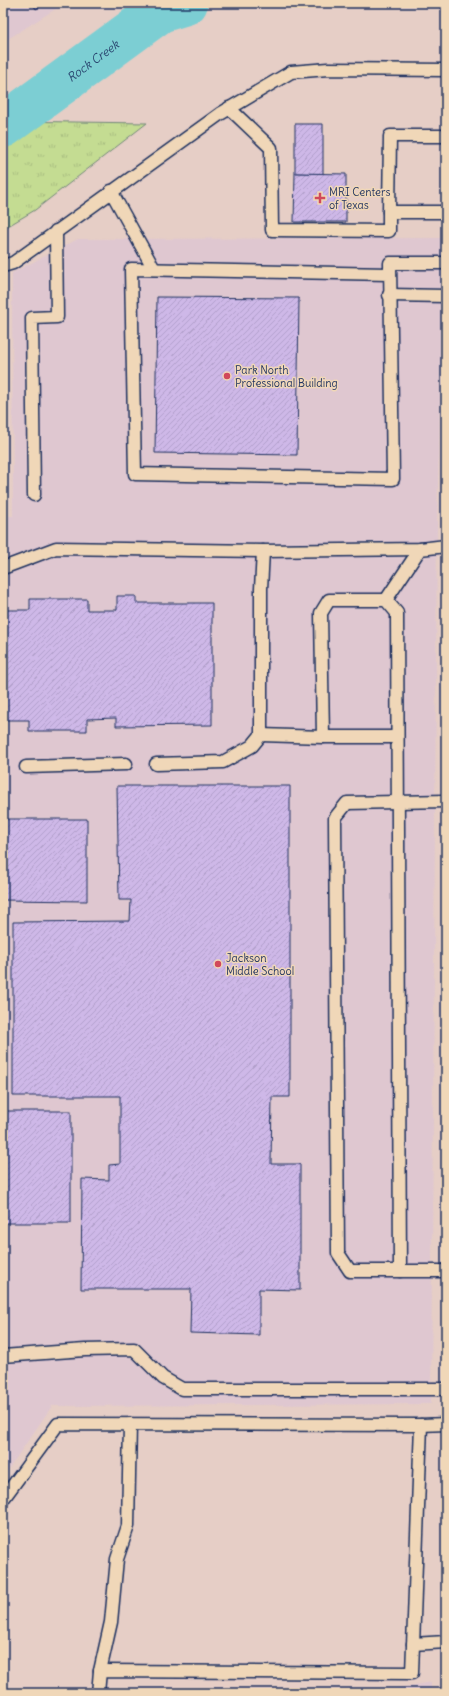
<svg xmlns="http://www.w3.org/2000/svg" width="449" height="1696" viewBox="0 0 449 1696" font-family="Delius,sans-serif">
<style>
.built{fill:#dfc7d0}
.grass{fill:url(#grass-tufts);stroke:#708678}
.lines{fill:none;stroke-linecap:round;stroke-linejoin:round}
.river{stroke:#7cced3;stroke-width:44}
.building{fill:url(#building-hatch);stroke:#1b2f5e}
.service-casing{stroke:#1b2f5e;stroke-width:15}
.service{stroke:#f0d7b8;stroke-width:12}
.poi-dot{fill:#d1495b;stroke:#f0d7b8;stroke-width:1.5}
.labels{text-anchor:middle;dominant-baseline:central;stroke-width:3;stroke-linejoin:round;paint-order:stroke}
.poi-label{font-size:11px;fill:#1b2f5e;stroke:#f0d7b8;text-anchor:start}
.water-label{font-size:12px;font-style:italic;fill:#2a4770;stroke:#f0d7b8}
</style>
<defs>
<pattern id="grass-tufts" width="24" height="20" patternUnits="userSpaceOnUse"><rect width="24" height="20" fill="#c4dc92"/><path d="M3 7l-1-3M5 7V3M7 7l1-3M15 17l-1-3M17 17v-4M19 17l1-3" fill="none" stroke="#a8bd80"/></pattern>
<pattern id="building-hatch" width="6" height="6" patternUnits="userSpaceOnUse"><rect width="6" height="6" fill="#ceb8e8"/><path d="M-1 1l2-2M0 6l6-6M5 7l2-2" fill="none" stroke="#b09ec9"/></pattern>
</defs>
<rect width="100%" height="100%" fill="#e6cec6"/>
<filter id="ink" filterUnits="userSpaceOnUse"><feTurbulence type="fractalNoise" baseFrequency=".025" numOctaves="2"/><feDisplacementMap in="SourceGraphic" scale="8" xChannelSelector="R" yChannelSelector="G"/><feConvolveMatrix kernelMatrix="1 2 1 2 8 2 1 2 1" color-interpolation-filters="sRGB"/></filter>
<g filter="url(#ink)">
<g class="built">
<path d="M3 3H65L3 42Z"/>
<path d="M444 238 437 523 431 1404 52 1406 3 1477V516H13L12 273 78 239Z"/>
<path d="M431 1682V1693H371Z"/>
</g>
<path class="grass" d="M3 121 147 123 35 210 3 229Z"/>
<g class="lines">
<path class="river" id="s1" d="M3 126 160 11 186 3"/>
</g>
<g class="building">
<path d="M32 3H45L36 9Z"/>
<path d="M295 124H323V174L295 173Z"/>
<path d="M295 173 346 174V222H294Z"/>
<path d="M157 297 299 298 297 455 155 453Z"/>
<path d="M117 596H136V603H212V725L116 726V718L87 719V731H29V720H3V610H30V599H87V610H117Z"/>
<path d="M117 786H290V1097H272L271 1164H300V1290L259 1289V1335L190 1333 191 1289H81L82 1179 109 1180V1165L120 1164V1096H13V922L130 921 131 900H119Z"/>
<path d="M3 819H87V901L3 900Z"/>
<rect x="3" y="1111" width="68" height="112"/>
</g>
<g class="lines">
<g class="service-casing">
<g id="service">
<path d="M229 108 271 148 272 230 389 231V212"/>
<path d="M446 136H390L389 212H446"/>
<path d="M111 191 154 269"/>
<path d="M3 266 13 263 220 114 291 72 328 69 446 70"/>
<path d="M389 274 131 269 135 474 393 479 390 263H446"/>
<path d="M389 295 446 296"/>
<path d="M34 495 32 318 57 317 56 231"/>
<path d="M3 568 56 548 263 551 420 549 446 546"/>
<path d="M386 600 420 549"/>
<path d="M261 735 323 737"/>
<path d="M397 737H323L321 613 329 600H386L397 613 400 1271"/>
<path d="M156 764 223 762 252 746 261 735V589L263 551"/>
<path d="M26 767 126 764"/>
<path d="M446 801 347 803 335 818 338 1253 350 1271H446"/>
<path d="M3 1356 85 1350 134 1349 163 1378 182 1389H446"/>
<path d="M421 1425 446 1424"/>
<path d="M3 1499 58 1424 421 1425 412 1673 100 1671 98 1693"/>
<path d="M413 1644 446 1642"/>
<path d="M100 1671 111 1622 117 1559 128 1526 130 1424"/>
</g>
</g>
<use href="#service" class="service"/>
</g>
</g>
<g class="poi-dot">
<path d="M318 192h4v4h4v4h-4v4h-4v-4h-4v-4h4z"/>
<circle cx="227" cy="376" r="4"/>
<circle cx="218" cy="964" r="4"/>
</g>
<g class="labels">
<g class="poi-label">
<text x="329" y="192">MRI Centers<tspan x="329" dy="13">of Texas</tspan></text>
<text x="235" y="370">Park North<tspan x="235" dy="13">Professional Building</tspan></text>
<text x="226" y="958">Jackson<tspan x="226" dy="13">Middle School</tspan></text>
</g>
<g class="water-label">
<text stroke="none"><textPath href="#s1" startOffset="111">Rock Creek</textPath></text>
</g>
</g>
<rect width="449" height="1696" fill="none" stroke="#f0d7b8" stroke-width="16"/>
<rect x="8" y="8" width="433" height="1680" fill="none" stroke="#1b2f5e" stroke-width="1.5" filter="url(#ink)"/>
</svg>
